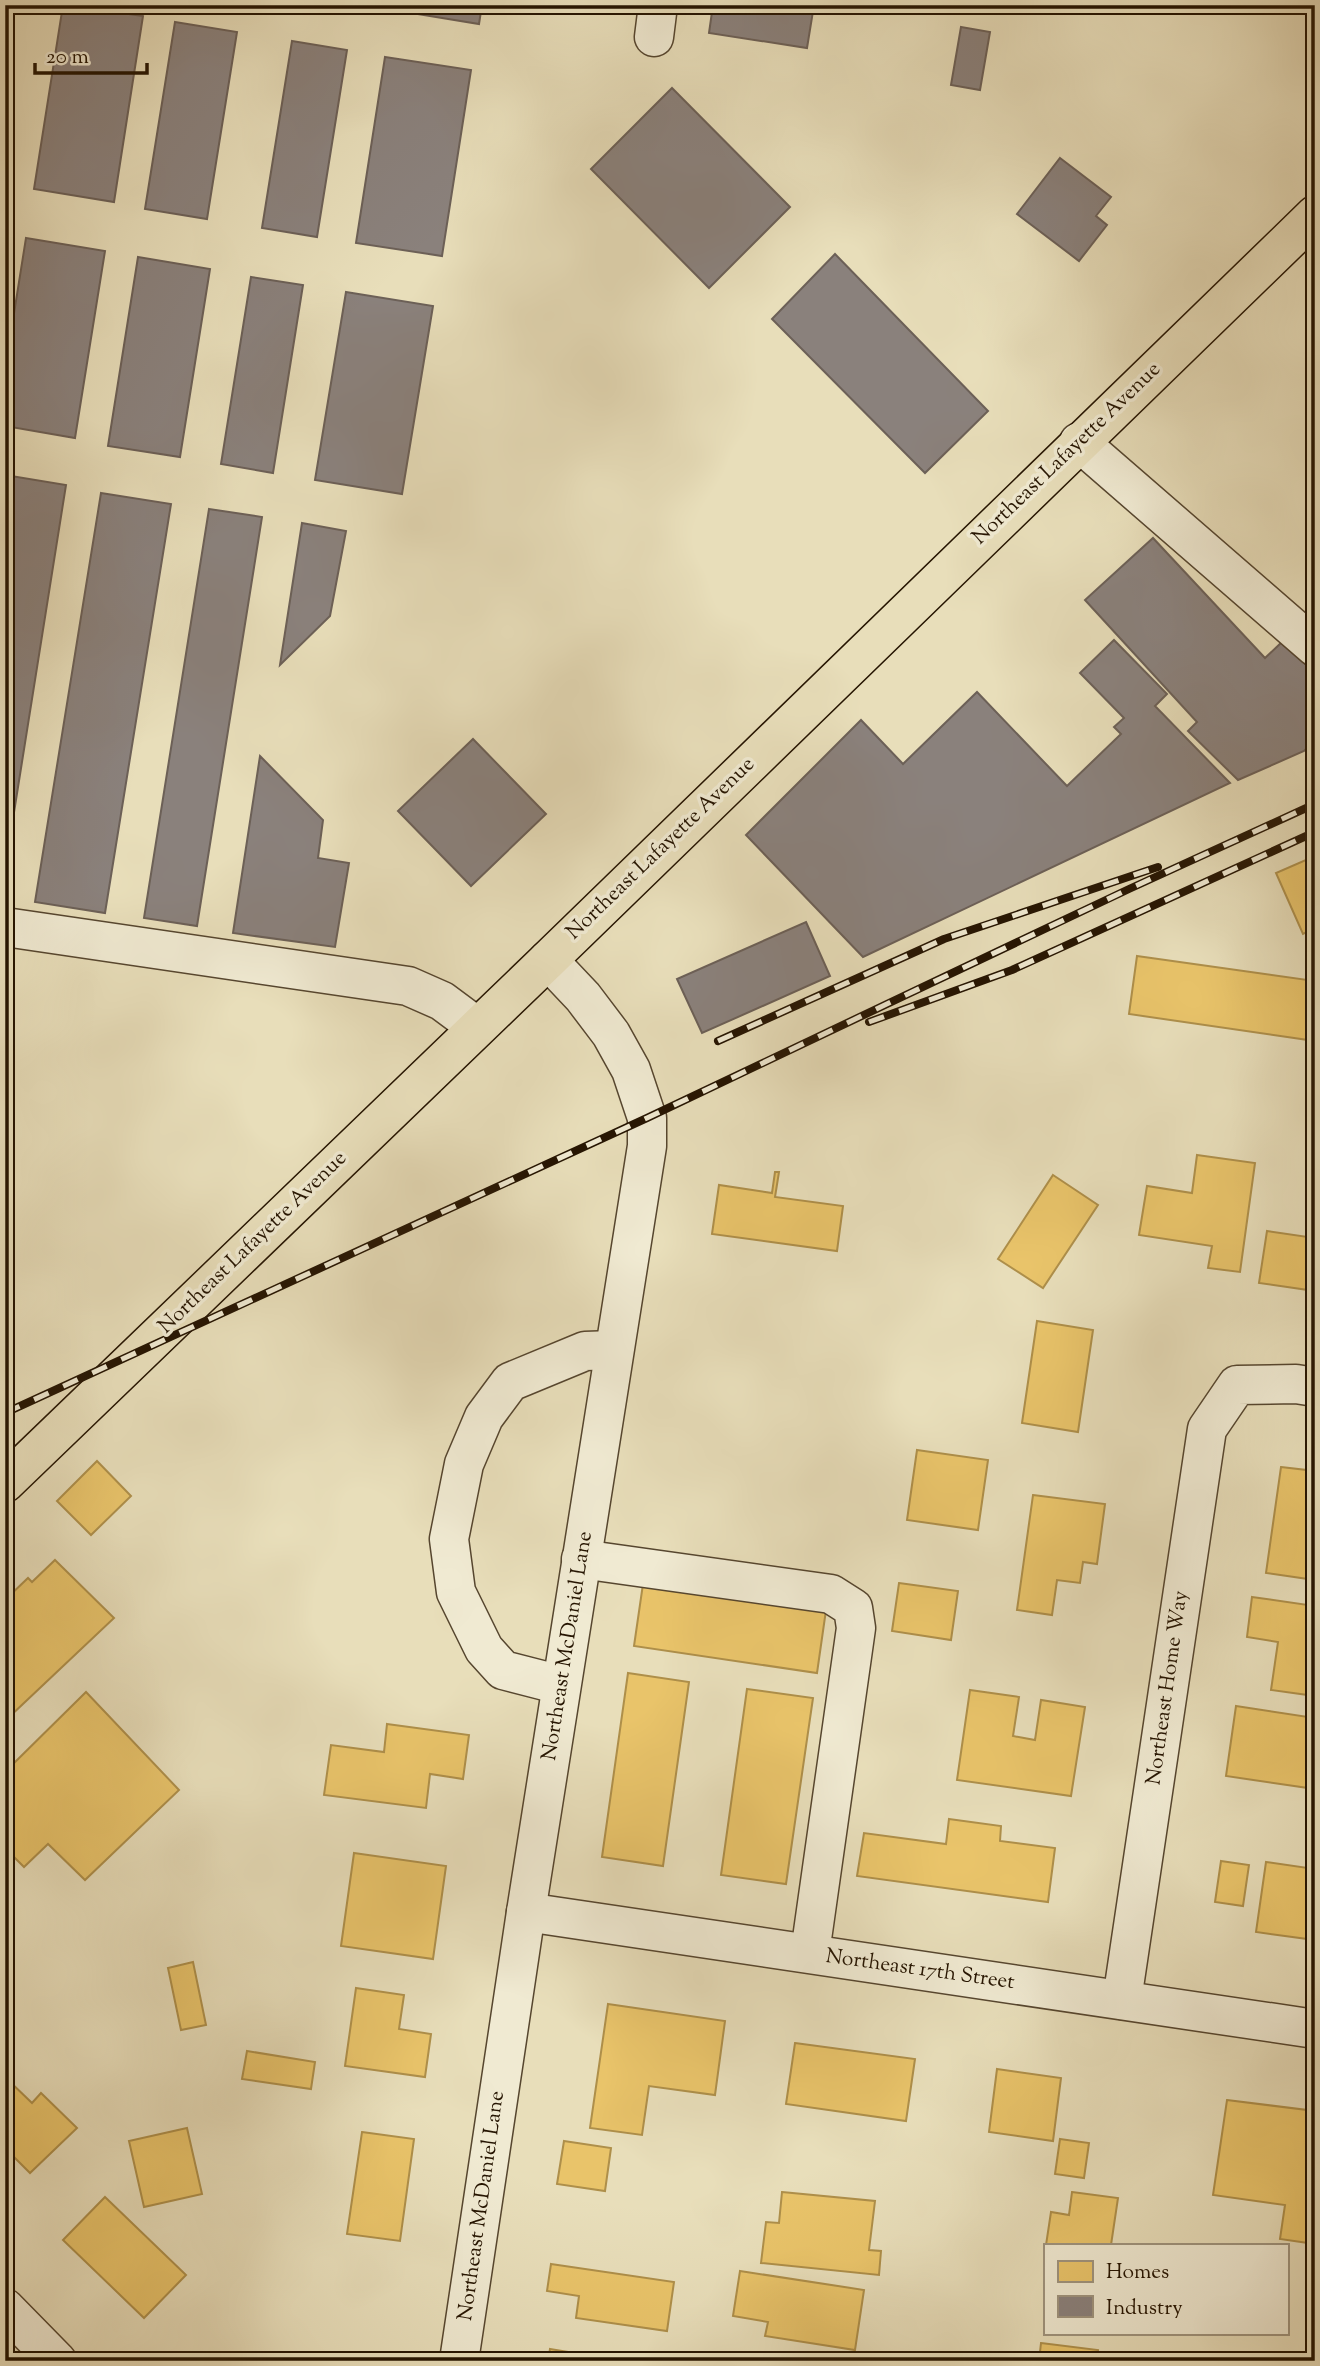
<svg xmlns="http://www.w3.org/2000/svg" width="1320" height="2366" viewBox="0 0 1320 2366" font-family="'Sorts Mill Goudy',serif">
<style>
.homes{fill:#e9c46a;stroke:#ae8f4a;stroke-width:2}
.industry{fill:#8a817c;stroke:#6c6057;stroke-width:2}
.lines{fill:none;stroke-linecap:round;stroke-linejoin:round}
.minor-casing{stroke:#56462f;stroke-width:41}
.major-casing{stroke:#251401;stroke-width:41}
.minor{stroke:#f0ead2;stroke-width:38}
.major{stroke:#e8deba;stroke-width:38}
.rail-casing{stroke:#251401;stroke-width:8}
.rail{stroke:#f0ead2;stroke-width:5;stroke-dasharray:16;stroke-linecap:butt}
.labels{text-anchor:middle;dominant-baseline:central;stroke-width:7;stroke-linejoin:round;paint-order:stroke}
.street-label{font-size:21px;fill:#251401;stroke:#f0ead2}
</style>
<rect width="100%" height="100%" fill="#e8deba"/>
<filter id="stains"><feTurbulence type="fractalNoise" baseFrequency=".00286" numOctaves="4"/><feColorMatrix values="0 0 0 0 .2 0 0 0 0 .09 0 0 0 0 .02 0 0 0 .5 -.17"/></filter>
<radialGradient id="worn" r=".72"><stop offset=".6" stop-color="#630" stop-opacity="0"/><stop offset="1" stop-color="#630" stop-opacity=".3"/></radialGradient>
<g class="homes">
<path d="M1315 856V928L1303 934 1276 873Z"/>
<path d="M1137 956 1315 981V1041L1129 1014Z"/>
<path d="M1197 1155 1255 1163 1240 1272 1208 1268 1212 1246 1139 1235 1147 1186 1192 1193Z"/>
<path d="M775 1172H779L775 1197 843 1206 837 1251 712 1234 719 1185 772 1193Z"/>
<path d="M1053 1175 1098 1205 1043 1288 998 1259Z"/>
<path d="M1267 1231 1315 1238V1291L1259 1283Z"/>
<path d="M1037 1321 1093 1330 1078 1432 1022 1423Z"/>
<path d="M917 1450 988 1460 978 1530 907 1520Z"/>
<path d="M97 1461 131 1496 91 1535 57 1501Z"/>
<path d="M1281 1467 1315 1471V1580L1266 1573Z"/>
<path d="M1033 1495 1105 1504 1097 1564 1083 1562 1080 1583 1057 1580 1052 1615 1017 1610Z"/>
<path d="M55 1560 114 1618 7 1719 5 1717V1600L28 1578 32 1582Z"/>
<path d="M899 1583 958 1591 951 1640 892 1631Z"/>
<path d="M643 1584 826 1610 817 1673 634 1646Z"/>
<path d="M1252 1597 1315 1606V1696L1271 1690 1278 1642 1247 1637Z"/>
<path d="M628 1673 689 1682 663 1866 602 1857Z"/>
<path d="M747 1689 813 1698 786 1884 721 1875Z"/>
<path d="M970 1690 1019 1697 1013 1736 1035 1740 1041 1700 1085 1707 1071 1796 957 1780Z"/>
<path d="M86 1692 179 1790 85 1880 48 1844 24 1867 5 1848V1772Z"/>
<path d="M1236 1706 1315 1718V1789L1226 1776Z"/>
<path d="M387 1724 469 1735 463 1779 430 1774 426 1808 324 1795 331 1745 384 1752Z"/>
<path d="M949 1819 1001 1826 1000 1841 1055 1848 1048 1902 857 1876 864 1833 946 1844Z"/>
<path d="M354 1853 446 1866 433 1959 341 1946Z"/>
<path d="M1221 1861 1249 1865 1243 1906 1215 1902Z"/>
<path d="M1266 1862 1315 1869V1940L1256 1932Z"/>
<path d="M193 1962 206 2025 181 2030 168 1968Z"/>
<path d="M356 1988 404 1995 399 2029 431 2034 425 2077 345 2066Z"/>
<path d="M608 2004 725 2021 715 2095 649 2086 642 2135 590 2128Z"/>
<path d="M795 2043 915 2059 906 2121 786 2104Z"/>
<path d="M247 2051 315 2062 311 2089 242 2079Z"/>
<path d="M997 2069 1061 2078 1053 2141 989 2132Z"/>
<path d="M5 2077 32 2103 41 2093 77 2128 30 2173 5 2148Z"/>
<path d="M1227 2100 1315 2111V2244L1280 2239 1285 2205 1213 2195Z"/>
<path d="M187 2128 202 2194 144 2207 129 2141Z"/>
<path d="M362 2132 414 2139 400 2241 347 2234Z"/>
<path d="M1060 2139 1089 2143 1084 2178 1055 2174Z"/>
<path d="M564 2141 611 2148 605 2191 557 2184Z"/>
<path d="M782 2192 875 2201 869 2250 881 2251 879 2275 761 2263 766 2222 779 2223Z"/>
<path d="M1072 2192 1118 2198 1111 2245H1046L1051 2212 1069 2215Z"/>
<path d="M105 2197 186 2275 144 2318 63 2240Z"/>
<path d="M551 2264 674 2282 667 2331 576 2318 579 2296 547 2291Z"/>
<path d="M740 2271 864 2290 855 2350 765 2336 768 2322 733 2316Z"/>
<path d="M1041 2343 1098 2350 1097 2361H1039Z"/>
<path d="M550 2349 599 2357 598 2361H548Z"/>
</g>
<g class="industry">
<path d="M63 5 143 16 114 202 34 189Z"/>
<path d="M394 5H482L479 24 393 10Z"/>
<path d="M713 5H814L807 48 709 33Z"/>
<path d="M175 22 237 32 207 219 145 209Z"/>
<path d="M961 27 990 32 980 90 951 85Z"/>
<path d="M292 41 347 50 317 237 262 228Z"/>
<path d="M385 57 471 70 442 256 356 243Z"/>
<path d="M672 88 790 207 709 288 591 169Z"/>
<path d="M1060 158 1111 197 1096 216 1107 225 1079 261 1017 214Z"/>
<path d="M26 238 105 251 75 438 5 426V370Z"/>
<path d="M835 254 988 411 925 473 772 319Z"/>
<path d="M138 257 210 269 180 457 108 446Z"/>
<path d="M251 277 303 285 273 473 221 464Z"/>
<path d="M346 292 433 306 402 494 315 480Z"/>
<path d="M5 475 66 485 5 869Z"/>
<path d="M101 493 171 504 105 913 35 902Z"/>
<path d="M209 509 262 517 197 926 144 918Z"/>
<path d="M302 523 346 531 330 616 280 665Z"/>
<path d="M1153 538 1265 658 1283 641 1315 674V740L1304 751 1238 780 1188 731 1197 722 1085 600Z"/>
<path d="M1114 640 1167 694 1155 706 1230 783 863 957 746 835 861 720 903 764 977 692 1067 786 1121 734 1114 727 1124 718 1080 673Z"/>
<path d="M473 739 546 814 471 886 398 811Z"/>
<path d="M260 756 323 820 318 858 349 863 335 947 233 933Z"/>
<path d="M806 922 830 976 702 1033 677 979Z"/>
</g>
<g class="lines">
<g class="minor-casing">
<g id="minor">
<path d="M654 37 658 5"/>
<path d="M1079 442 1315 647"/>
<path d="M5 927 408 986 442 1001 477 1027"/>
<path d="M581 1559 831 1594 853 1608 856 1628 810 1953"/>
<path d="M561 1685 503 1670 484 1649 456 1592 449 1539 464 1464 484 1417 510 1382 585 1351 614 1350"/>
<path d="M526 1912 1315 2029"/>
<path d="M1122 2000 1207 1429 1237 1385 1296 1384 1315 1387"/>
<path d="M5 2308 57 2361"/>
<path d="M459 2361 526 1912 647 1146V1118L631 1070 611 1034 583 997 548 960"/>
</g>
</g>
<g class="major-casing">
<path id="major" d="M5 1483 548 960 1315 215"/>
</g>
<use href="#minor" class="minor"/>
<use href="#major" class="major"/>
<g class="rail-casing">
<g id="rail">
<path d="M869 1022 1012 970 1315 832"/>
<path d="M718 1041 944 939 1158 867"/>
<path d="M5 1413 647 1118 1129 889 1315 804"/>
</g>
</g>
<use href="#rail" class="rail"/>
</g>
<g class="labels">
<g class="street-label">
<text transform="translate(1067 454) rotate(-44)">Northeast Lafayette Avenue</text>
<text transform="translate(661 849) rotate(-44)">Northeast Lafayette Avenue</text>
<text transform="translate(253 1243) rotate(-44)">Northeast Lafayette Avenue</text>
<text transform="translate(568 1646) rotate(-81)">Northeast McDaniel Lane</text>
<text transform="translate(1168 1688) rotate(-82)">Northeast Home Way</text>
<text transform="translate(920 1970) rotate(8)">Northeast 17th Street</text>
<text transform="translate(482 2206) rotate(-82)">Northeast McDaniel Lane</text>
</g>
</g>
<rect width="1320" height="2366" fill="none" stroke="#e8deba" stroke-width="28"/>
<rect x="7" y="7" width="1306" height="2352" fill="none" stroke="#251401" stroke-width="3.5"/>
<rect x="14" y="14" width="1292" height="2338" fill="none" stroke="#251401" stroke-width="2"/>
<rect x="1044" y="2244" width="245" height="91" fill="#f0ead2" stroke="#9f947e" stroke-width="2"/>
<rect x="1058" y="2261" width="35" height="21" fill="#e9c46a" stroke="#9f947e" stroke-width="2"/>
<text x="1106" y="2278" font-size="21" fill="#251401">Homes</text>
<rect x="1058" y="2296" width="35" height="21" fill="#8a817c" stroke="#9f947e" stroke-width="2"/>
<text x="1106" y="2314" font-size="21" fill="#251401">Industry</text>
<path d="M35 63v10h112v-10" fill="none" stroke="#251401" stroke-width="3.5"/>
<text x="46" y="63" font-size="21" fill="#251401" stroke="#f0ead2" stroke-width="5" paint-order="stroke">20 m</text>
<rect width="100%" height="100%" filter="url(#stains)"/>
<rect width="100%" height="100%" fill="url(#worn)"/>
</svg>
